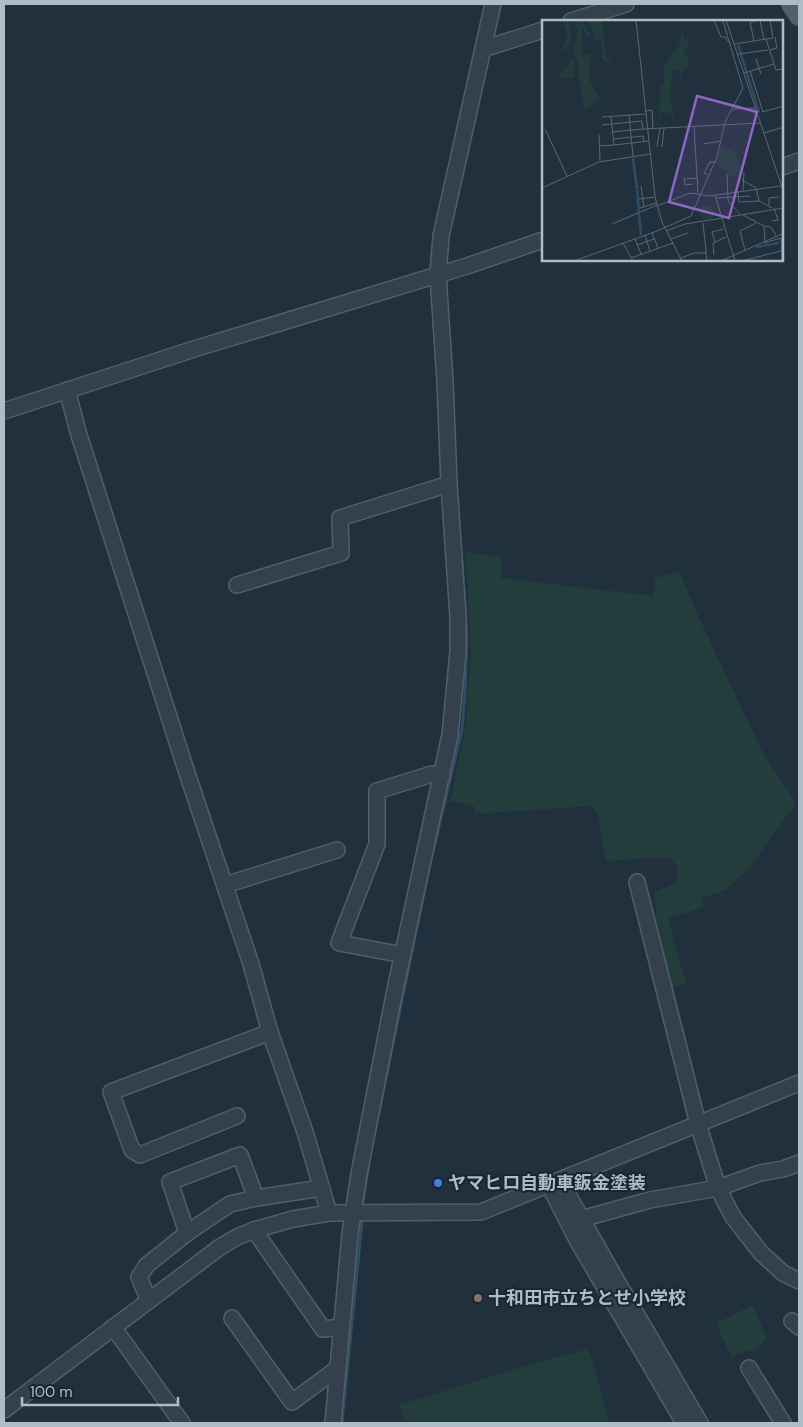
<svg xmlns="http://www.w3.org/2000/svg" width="803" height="1427" viewBox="0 0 803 1427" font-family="'DM Sans','Noto Sans JP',sans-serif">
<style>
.green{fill:#223d3c}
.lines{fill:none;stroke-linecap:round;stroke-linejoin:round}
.stream{stroke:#304d63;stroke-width:3}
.minor-casing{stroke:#525f6a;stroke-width:18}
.major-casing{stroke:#404d58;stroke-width:21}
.minor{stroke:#34414c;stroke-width:15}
.major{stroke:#51616c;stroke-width:19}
.shop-dot{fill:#3f7fe0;stroke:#192631;stroke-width:2}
.education-dot{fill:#8d6e63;stroke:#192631;stroke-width:2}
.labels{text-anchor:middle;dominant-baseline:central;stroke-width:4;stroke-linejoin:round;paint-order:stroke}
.poi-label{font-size:18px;font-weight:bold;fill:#afbcc8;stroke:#192631;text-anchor:start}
.inset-river{fill:none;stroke:#304d63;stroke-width:2.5}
.inset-road{fill:none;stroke:#596874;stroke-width:1}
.view{fill:#9066c3;fill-opacity:0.15;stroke:#9066c3;stroke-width:2.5}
.inset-edge{fill:none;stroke:#afbcc8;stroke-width:2.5}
</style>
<rect width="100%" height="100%" fill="#20303c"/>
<g class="green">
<path d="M465 552 501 557V578L654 596 655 578 679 571 701 622 763 753 796 803 750 867 726 890 702 898 704 907 668 919 686 983 672 988 657 923 654 892 675 883 678 869 671 858H649L606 861 598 813 592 806 475 814 474 806 450 801 465 729 471 650Z"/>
<path d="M753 1305 767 1338 755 1352 751 1350 731 1357 716 1323Z"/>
<path d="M588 1349 594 1365 609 1423H405L399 1405 537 1362Z"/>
</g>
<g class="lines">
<g class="stream">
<path d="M379 1112 430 864 462 730 465 693 467 636 462 560"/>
<path d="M363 1202 369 1162"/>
<path d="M342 1423 362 1222"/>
</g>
<g class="minor-casing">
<g id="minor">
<path d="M571 21 626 4"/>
<path d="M483 49 543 30"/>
<path d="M782 167 799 161"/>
<path d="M67 390 79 435 186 770 251 964 270 1032 305 1132 329 1213"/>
<path d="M4 411 194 349 467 266 543 240"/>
<path d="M237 585 341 553 340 518 449 484"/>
<path d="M637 882 698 1124 718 1188 733 1217 761 1253 783 1273 799 1281"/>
<path d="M225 885 337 850"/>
<path d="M403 955 339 943 377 844V791L432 774 442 776"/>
<path d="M237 1116 140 1155 132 1150 111 1092 270 1032"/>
<path d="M560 1181 614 1276 700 1423"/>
<path d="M549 1185 577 1240 684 1423"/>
<path d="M581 1219 650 1200 718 1188 760 1173 783 1169 799 1163"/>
<path d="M254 1230 323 1329 341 1327"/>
<path d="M187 1233 170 1182 240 1155 256 1198"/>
<path d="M149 1301 139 1277 147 1265 187 1233 230 1204 256 1198 322 1188"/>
<path d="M232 1318 292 1402 338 1368"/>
<path d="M792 1321 799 1327"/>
<path d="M113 1327 182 1423"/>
<path d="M749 1368 783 1423"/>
<path d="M4 1410 220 1247 237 1237 254 1230 293 1219 329 1213 481 1212 799 1083"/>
<path d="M333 1423 350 1234 359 1174 395 990 450 735 458 652V617L449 484 445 381 438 275 441 236 493 4"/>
</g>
</g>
<g class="major-casing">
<path id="major" d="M791 4 799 16"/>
</g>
<use href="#minor" class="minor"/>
<use href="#major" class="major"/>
</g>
<circle class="shop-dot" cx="438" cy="1183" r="5"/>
<circle class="education-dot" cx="478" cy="1298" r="5"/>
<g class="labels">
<g class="poi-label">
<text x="448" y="1183">ヤマヒロ自動車鈑金塗装</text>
<text x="488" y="1298">十和田市立ちとせ小学校</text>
</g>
</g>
<g transform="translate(542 20)">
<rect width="241" height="241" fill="#20303c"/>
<path d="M20 0H26L30 14 26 27 19 32 26 14ZM39 0 49 16 45 17 40 7V35L49 34 47 59 58 79 45 88H42L39 75 36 42 31 32 36 9 32 1ZM46 0H60L64 36 71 46 60 39 59 21H54ZM141 3V17L147 23 141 35 145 36 147 45 141 49 140 64 137 49 131 50 128 77 132 100 128 93 122 92 118 93 119 97 117 99 118 69 122 63 121 48 137 26ZM32 38 33 57 19 58 18 55ZM179 126 194 132 199 151 187 158V163L186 155 188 153 173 144ZM158 193a7 7 0 1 1 14 0a7 7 0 1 1-14 0Z" fill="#223d3c"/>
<path class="inset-river" d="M196 25 217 92M91 138 95 169M95 170 97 192M97 194 99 215M214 227 237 223"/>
<path class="inset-road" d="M94 0 113 177 120 202 140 241M172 0 179 17H183L189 25M184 0 242 173M218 0 222 20M224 19 234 50 242 49M212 21 208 2 217 0M192 24 231 18 228 0M228 30 235 28 233 17M196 34 226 30M214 39 219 54M208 51 221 92M202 53 232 44M191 89 213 88M103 91 110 90 111 108M220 92 242 86M87 95 91 136M60 97 104 94M69 97 72 125 107 121M60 105 100 101 101 109 218 103M152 106 156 173M3 109 25 156M70 112 101 109M222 113 242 107M57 115 58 141M71 119 101 116 102 122M161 124 179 121M57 126 72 125M115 127 118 108M120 127 122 108M185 154 186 181 199 195M166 155 162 153 168 142H173M200 160 214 168 217 181M151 164 143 165 142 159 155 158M99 166 102 187M0 168 57 142 108 134M201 171 202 152M196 172 197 182 217 181 230 188M173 175 193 241M174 178 208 176M97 179 113 177M227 185V178L237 177M115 186 148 173 167 176 239 166M98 188 114 183M201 195 222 206 223 221M230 201 236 200 232 188M161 203 165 241M70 204 115 185M222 206 229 207 234 216M115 211 149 196 175 137 183 102 201 68 181 1M124 211 143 204 242 188M110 213 116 228M103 215 108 231M93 219 99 234M129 219 146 213M173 222 170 212 181 209M81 223 91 241M222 223 239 218 240 241M95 225 112 219M203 230 198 211 214 203M172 235 171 223 184 217M89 238 131 223M139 238 152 233H164M32 241 115 211M179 241 242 213M200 241 239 231"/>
<path class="view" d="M155 76 215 92 187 198 127 182Z"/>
<rect width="241" height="241" class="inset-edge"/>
</g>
<rect width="803" height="1427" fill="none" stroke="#afbcc8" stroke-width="10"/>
<path d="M22 1397v8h156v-8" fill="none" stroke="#afbcc8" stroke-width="2.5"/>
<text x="30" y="1397" font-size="15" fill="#afbcc8" stroke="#192631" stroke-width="4" paint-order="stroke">100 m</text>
</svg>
